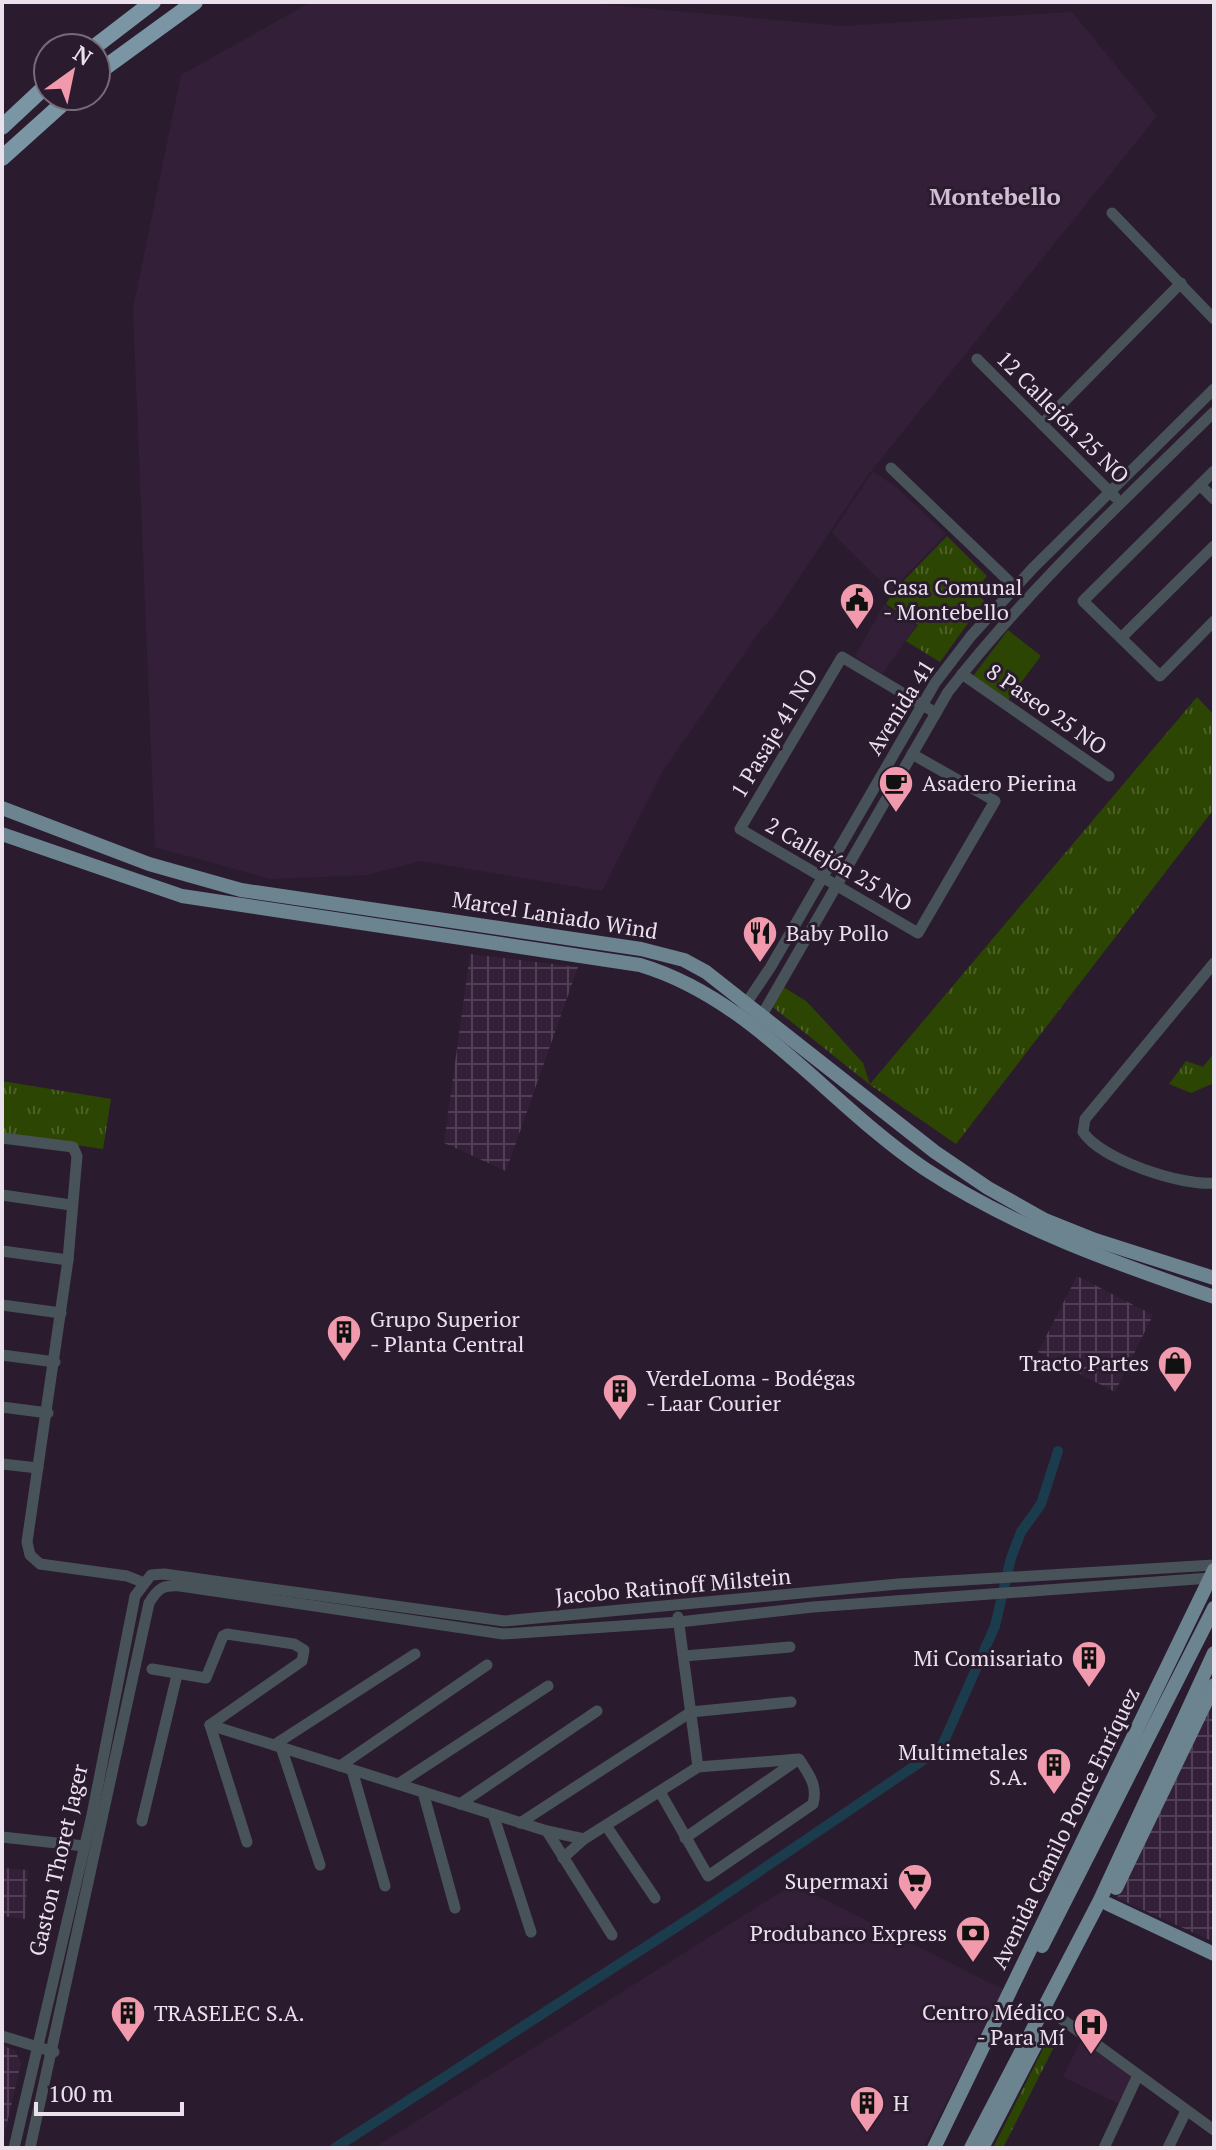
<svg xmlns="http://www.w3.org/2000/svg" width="1216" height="2150" viewBox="0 0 1216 2150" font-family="'PT Serif',serif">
  <defs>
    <pattern id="industrial-grid" width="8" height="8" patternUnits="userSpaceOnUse" patternTransform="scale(2)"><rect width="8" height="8" fill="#332038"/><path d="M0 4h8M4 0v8" fill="none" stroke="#514055"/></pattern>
    <pattern id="grass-tufts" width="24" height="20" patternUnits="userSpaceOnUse" patternTransform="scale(2)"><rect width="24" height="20" fill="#2d4502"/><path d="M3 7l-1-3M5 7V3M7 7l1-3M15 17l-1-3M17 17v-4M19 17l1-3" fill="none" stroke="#4c6027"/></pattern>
  </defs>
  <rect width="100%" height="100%" fill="#2a1c2e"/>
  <!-- built -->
  <g fill="#332038">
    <path d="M311,2H575L842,26L1072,12L1157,116L868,475L773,617L762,628L662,772L602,891L420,861L367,875L270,879L155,847L133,309L181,75Z"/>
    <path d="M873,471L897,488L946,534L891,591L832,533Z"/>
    <path d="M884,605L916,626L882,674L855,656Z"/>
    <path d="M794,1884L1004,1990L923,2148H374Z"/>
    <path d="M1083,2037L1134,2075L1122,2105L1063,2077Z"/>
  </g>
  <!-- industrial -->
  <g fill="url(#industrial-grid)">
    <path d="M470,954L578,967L506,1171L444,1143Z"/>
    <path d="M1077,1276L1153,1315L1115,1392L1038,1352Z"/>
    <path d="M1214,1695V1942L1117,1898Z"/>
    <path d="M2,1868L28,1870L25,1919L2,1916Z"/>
    <path d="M2,2045L15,2051L21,2063L2,2145Z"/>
  </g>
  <!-- grass -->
  <g fill="url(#grass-tufts)">
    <path d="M947,536L987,576L975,591L984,601L940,662L906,641L918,625L886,604L892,593Z"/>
    <path d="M1197,697L1214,715V809L956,1144L869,1084L769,1004L780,985L806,1001L823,1019L863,1063L870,1084Z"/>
    <path d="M1214,1053V1083L1191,1093L1169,1084L1186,1061L1203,1067Z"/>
    <path d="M2,1081L111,1099L103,1149L2,1134Z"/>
    <path d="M1054,2027L1061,2033L1003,2148H993Z"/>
  </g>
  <!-- garden -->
  <path fill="#2d4502" d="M1008,630L1041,656L1008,700L973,676Z"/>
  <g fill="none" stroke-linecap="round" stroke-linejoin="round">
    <!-- canal -->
    <path stroke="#1b3c4c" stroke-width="10" d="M335,2148L698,1913L941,1748L995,1626L1011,1558L1021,1532L1041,1504L1058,1451"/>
    <!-- minor -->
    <g stroke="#485359" stroke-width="11">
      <path d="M1112,213L1214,319"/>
      <path d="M977,359L1115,497"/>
      <path d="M1042,424L1181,283"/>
      <path d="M891,468L1015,587"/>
      <path d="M1214,471L1083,601L1160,676L1214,621"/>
      <path d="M1200,485L1214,499"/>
      <path d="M1121,638L1214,546"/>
      <path d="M962,674L1109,776"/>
      <path d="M912,754L995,801L918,933L740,829L842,657L936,713"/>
      <path d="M1214,963L1085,1119L1083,1132C1102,1160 1181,1186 1214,1183"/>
      <path d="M743,1008L770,968L935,683L971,636L1033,568L1214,389"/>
      <path d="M758,1022L948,692C1027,590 1122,502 1214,412"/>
      <path d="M2,1138L73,1147L77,1156L68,1260L27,1542L30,1555L40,1564L127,1576L142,1582"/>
      <path d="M2,1195L71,1205"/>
      <path d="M2,1251L68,1260"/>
      <path d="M2,1305L61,1313"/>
      <path d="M2,1355L55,1362"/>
      <path d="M2,1407L48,1413"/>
      <path d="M2,1464L38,1468"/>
      <path d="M678,1617L698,1767"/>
      <path d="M684,1656L790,1647"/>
      <path d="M152,1669L206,1678L223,1636L227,1634L294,1644L304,1650L302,1661L210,1725"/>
      <path d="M210,1725L547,1831L584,1839"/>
      <path d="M210,1725L247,1842"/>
      <path d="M274,1745L415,1654"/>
      <path d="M281,1747L320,1865"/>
      <path d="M340,1766L487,1665"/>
      <path d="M352,1770L385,1886"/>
      <path d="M398,1784L548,1686"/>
      <path d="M423,1792L455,1908"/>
      <path d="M460,1804L597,1711"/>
      <path d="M493,1814L531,1932"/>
      <path d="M142,1821L177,1675"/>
      <path d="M520,1823L691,1712L791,1702"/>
      <path d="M607,1827L655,1898"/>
      <path d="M547,1831L612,1935"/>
      <path d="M2,1837L84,1846"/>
      <path d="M685,1838L796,1761"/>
      <path d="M563,1858L584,1839L698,1767L799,1759C809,1775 818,1785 813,1804L708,1876L660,1792"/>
      <path d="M1052,2012L1214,2130"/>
      <path d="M2,2036L54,2052"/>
      <path d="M14,2148L92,1815L135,1596L151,1575L164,1574L504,1621L898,1584L1214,1565"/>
      <path d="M30,2148L149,1603C158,1588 163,1585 180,1586L503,1634L679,1622L813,1607L1210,1578"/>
      <path d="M1104,2148L1138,2075"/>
      <path d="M1168,2148L1186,2111"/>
    </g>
    <!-- major -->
    <g stroke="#6c8390" stroke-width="14">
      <path d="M2,808L149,864L241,890L641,949L684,960L706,972L935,1152L988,1188L1045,1220L1095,1240L1214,1278"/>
      <path d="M2,834L182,896L640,965C754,999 828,1104 925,1169C1015,1228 1112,1262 1214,1297"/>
      <path d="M1116,1888L1214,1685"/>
      <path d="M1108,1904L1214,1954"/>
      <path d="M1042,1946L1214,1608"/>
      <path d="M934,2148L1214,1570"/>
      <path d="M971,2148L1100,1900L1214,1653"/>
      <path d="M982,2148L1039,2038"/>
    </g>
    <!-- highway -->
    <g stroke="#7a96a5" stroke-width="16">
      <path d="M93,48L153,2"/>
      <path d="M96,74L195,2"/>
      <path d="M2,127L48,84"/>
      <path d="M2,158L71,96"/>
    </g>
  </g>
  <!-- icons -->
  <defs>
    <g id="civic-pin" transform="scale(1.8)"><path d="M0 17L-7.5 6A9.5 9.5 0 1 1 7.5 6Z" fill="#f29aad" stroke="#2a1c2e"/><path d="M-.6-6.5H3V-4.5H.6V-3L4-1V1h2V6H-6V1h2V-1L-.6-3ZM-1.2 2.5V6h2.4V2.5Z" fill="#111"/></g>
    <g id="cafe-pin" transform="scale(1.8)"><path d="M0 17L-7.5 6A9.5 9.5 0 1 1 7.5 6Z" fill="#f29aad" stroke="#2a1c2e"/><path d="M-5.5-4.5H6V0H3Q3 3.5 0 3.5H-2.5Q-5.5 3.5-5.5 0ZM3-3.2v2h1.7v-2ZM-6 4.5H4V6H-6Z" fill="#111"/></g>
    <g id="restaurant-pin" transform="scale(1.8)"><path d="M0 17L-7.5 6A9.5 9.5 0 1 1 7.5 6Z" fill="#f29aad" stroke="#2a1c2e"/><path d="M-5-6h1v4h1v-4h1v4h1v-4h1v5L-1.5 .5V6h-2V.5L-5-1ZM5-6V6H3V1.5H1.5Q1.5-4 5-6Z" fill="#111"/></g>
    <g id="building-pin" transform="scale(1.8)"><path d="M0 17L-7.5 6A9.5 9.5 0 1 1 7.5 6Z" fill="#f29aad" stroke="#2a1c2e"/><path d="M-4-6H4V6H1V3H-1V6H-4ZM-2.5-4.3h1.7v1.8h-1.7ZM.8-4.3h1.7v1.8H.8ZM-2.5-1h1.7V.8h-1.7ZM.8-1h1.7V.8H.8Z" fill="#111"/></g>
    <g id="shop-pin" transform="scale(1.8)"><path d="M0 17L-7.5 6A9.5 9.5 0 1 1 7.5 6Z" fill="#f29aad" stroke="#2a1c2e"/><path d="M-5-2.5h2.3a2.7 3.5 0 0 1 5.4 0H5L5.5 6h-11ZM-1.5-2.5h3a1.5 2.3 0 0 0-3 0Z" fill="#111"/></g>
    <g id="supermarket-pin" transform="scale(1.8)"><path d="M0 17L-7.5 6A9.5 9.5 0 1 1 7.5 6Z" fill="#f29aad" stroke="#2a1c2e"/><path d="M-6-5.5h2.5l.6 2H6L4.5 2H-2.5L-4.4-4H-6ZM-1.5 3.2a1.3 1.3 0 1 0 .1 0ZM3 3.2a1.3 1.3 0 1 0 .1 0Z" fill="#111"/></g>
    <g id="bank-pin" transform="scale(1.8)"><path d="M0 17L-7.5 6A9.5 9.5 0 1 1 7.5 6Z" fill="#f29aad" stroke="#2a1c2e"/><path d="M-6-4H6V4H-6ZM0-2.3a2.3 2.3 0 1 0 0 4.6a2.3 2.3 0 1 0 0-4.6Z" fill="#111"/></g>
    <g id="hospital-pin" transform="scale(1.8)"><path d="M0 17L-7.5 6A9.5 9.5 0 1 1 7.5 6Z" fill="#f29aad" stroke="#2a1c2e"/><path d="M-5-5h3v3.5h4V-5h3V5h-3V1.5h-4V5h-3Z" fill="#111"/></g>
  </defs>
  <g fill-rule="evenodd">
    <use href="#civic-pin" x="857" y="600"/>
    <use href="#cafe-pin" x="896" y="783"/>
    <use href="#restaurant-pin" x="760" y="933"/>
    <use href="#building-pin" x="344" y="1332"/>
    <use href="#shop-pin" x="1175" y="1363"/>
    <use href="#building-pin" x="620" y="1391"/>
    <use href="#building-pin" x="1089" y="1658"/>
    <use href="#building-pin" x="1054" y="1765"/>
    <use href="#supermarket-pin" x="915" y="1881"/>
    <use href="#bank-pin" x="973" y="1933"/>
    <use href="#building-pin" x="128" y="2013"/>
    <use href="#hospital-pin" x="1091" y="2025"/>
    <use href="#building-pin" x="867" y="2103"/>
  </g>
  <g text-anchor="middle" stroke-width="6" stroke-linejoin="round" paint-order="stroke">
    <!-- street labels -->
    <g font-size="22" fill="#eae1ed" stroke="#2a1c2e">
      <text transform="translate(1063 417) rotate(45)" y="8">12 Callejón 25 NO</text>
      <text transform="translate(900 707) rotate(-58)" y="8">Avenida 41</text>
      <text transform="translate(1047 709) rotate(35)" y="8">8 Paseo 25 NO</text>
      <text transform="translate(774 733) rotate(-59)" y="8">1 Pasaje 41 NO</text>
      <text transform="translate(839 864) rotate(30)" y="8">2 Callejón 25 NO</text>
      <text transform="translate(555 915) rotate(9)" y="8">Marcel Laniado Wind</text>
      <text transform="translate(673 1586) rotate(-5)" y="8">Jacobo Ratinoff Milstein</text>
      <text transform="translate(1065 1828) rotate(-64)" y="8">Avenida Camilo Ponce Enríquez</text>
      <text transform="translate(58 1860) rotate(-77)" y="8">Gaston Thoret Jager</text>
    </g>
    <!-- poi labels -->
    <g font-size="22" fill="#eae1ed" stroke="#2a1c2e" text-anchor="start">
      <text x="883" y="595">Casa Comunal<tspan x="883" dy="25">- Montebello</tspan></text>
      <text x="922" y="791">Asadero Pierina</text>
      <text x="786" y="941">Baby Pollo</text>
      <text x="370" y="1327">Grupo Superior<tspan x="370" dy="25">- Planta Central</tspan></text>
      <text x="1149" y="1371" text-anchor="end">Tracto Partes</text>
      <text x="646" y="1386">VerdeLoma - Bodégas<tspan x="646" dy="25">- Laar Courier</tspan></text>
      <text x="1063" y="1666" text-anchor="end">Mi Comisariato</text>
      <text x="1028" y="1760" text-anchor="end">Multimetales<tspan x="1028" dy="25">S.A.</tspan></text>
      <text x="889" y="1889" text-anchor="end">Supermaxi</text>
      <text x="947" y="1941" text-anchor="end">Produbanco Express</text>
      <text x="1065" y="2020" text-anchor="end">Centro Médico<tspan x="1065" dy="25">- Para Mí</tspan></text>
      <text x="154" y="2021">TRASELEC S.A.</text>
      <text x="893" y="2111">H</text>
    </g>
    <!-- neighbourhood labels -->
    <g font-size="24" font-weight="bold" fill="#d1bed6" stroke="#2a1c2e">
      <text x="995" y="205">Montebello</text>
    </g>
  </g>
  <!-- border -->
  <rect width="1216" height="2150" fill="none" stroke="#eae1ed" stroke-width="8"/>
  <!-- north arrow -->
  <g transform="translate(72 72) rotate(33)"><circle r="38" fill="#2a1c2e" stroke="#776b7a" stroke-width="2"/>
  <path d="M0-6L14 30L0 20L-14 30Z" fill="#f29aad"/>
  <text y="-12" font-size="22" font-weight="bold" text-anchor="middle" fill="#eae1ed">N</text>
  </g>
  <!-- scale -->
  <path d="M36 2102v12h146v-12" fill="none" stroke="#eae1ed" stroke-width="4"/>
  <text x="48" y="2102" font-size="24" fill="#eae1ed" stroke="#2a1c2e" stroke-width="6" paint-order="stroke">100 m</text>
</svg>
